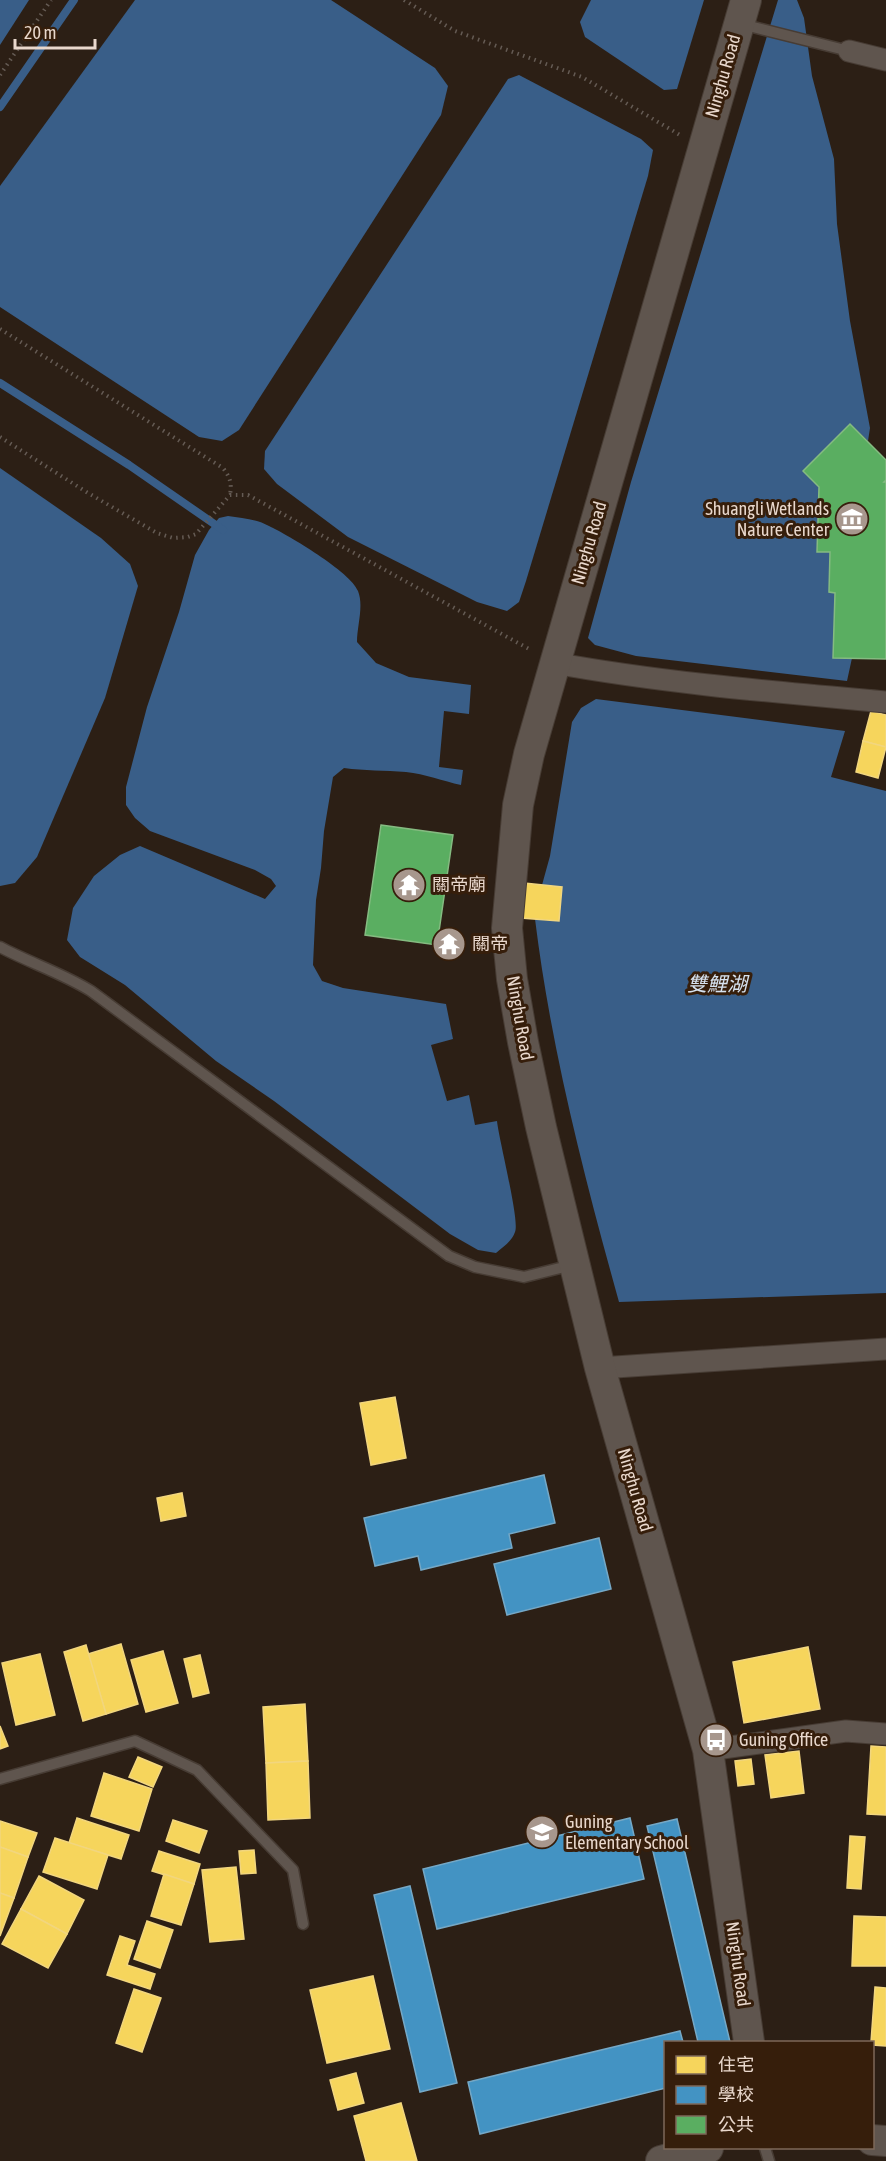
<svg xmlns="http://www.w3.org/2000/svg" width="886" height="2161" viewBox="0 0 886 2161" font-family="'Asap Condensed','Noto Sans TC',sans-serif">
  <rect width="100%" height="100%" fill="#2c1f15"/>
  <!-- water -->
  <g fill="#395e88">
    <path d="M0,0H29L0,45Z"/>
    <path d="M135,0H331L435,68L448,86L441,115L239,430L222,441L199,437L0,307V186Z"/>
    <path d="M591,0H704L677,89L664,90L585,37L580,22Z"/>
    <path d="M778,0H797L804,18L812,76L834,159L837,224L850,321L870,428L868,441L850,424L803,471L819,487L817,551L830,552L829,592L835,593L852,658L847,681L636,656L595,645L588,638L631,482Z"/>
    <path d="M519,75L641,139L653,150L648,176L526,581L519,602L507,611L477,602L348,537L277,484L264,469L265,451L508,79Z"/>
    <path d="M0,468L101,538L130,564L138,586L105,698L37,857L15,883L0,886Z"/>
    <path d="M228,516C242,518 256,519 269,526C288,535 351,572 358,591C364,606 357,626 357,642L376,663L409,677L471,685L469,714L444,711L439,767L463,770L461,785C443,781 425,774 406,772C385,770 364,771 344,768L333,777L324,831L321,868L316,900L313,965L322,981L343,988L446,1004L453,1039L431,1045L447,1101L469,1095L475,1125L497,1121C499,1140 520,1221 515,1232C512,1241 503,1247 496,1253L478,1250L450,1234L274,1101L216,1061L125,985L80,957L67,940L73,908L94,876L120,855L140,846L265,899L276,886L271,879L255,870L150,831L135,818L126,805V787L147,707L179,612L195,555L209,530L219,518Z"/>
    <path d="M596,699L845,731L831,777L886,791V1293L619,1302C584,1176 551,1049 535,919L559,920L562,887L542,885L550,856L572,722L581,708Z"/>
  </g>
  <!-- homes -->
  <g fill="#f6d55c" stroke="#f2d67e" stroke-width="1.5">
    <path d="M871,711L886,715V747L863,741Z"/>
    <path d="M863,741L886,747L878,778L856,772Z"/>
    <path d="M524,883L562,887L559,921L521,918Z"/>
    <path d="M395,1397L406,1458L371,1465L360,1403Z"/>
    <path d="M182,1493L186,1516L161,1521L157,1498Z"/>
    <path d="M121,1644L138,1704L106,1714L88,1654Z"/>
    <path d="M86,1645L106,1714L83,1721L64,1652Z"/>
    <path d="M808,1647L820,1709L744,1723L733,1662Z"/>
    <path d="M163,1651L178,1703L146,1712L131,1660Z"/>
    <path d="M40,1654L55,1715L16,1725L2,1663Z"/>
    <path d="M200,1655L209,1693L193,1697L184,1659Z"/>
    <path d="M305,1704L308,1761L266,1763L263,1707Z"/>
    <path d="M0,1726L8,1746L0,1749Z"/>
    <path d="M871,1746L886,1747V1815L867,1814Z"/>
    <path d="M799,1751L804,1793L771,1798L765,1755Z"/>
    <path d="M138,1757L162,1767L153,1787L129,1777Z"/>
    <path d="M751,1759L754,1784L738,1786L735,1761Z"/>
    <path d="M308,1761L310,1818L268,1820L266,1763Z"/>
    <path d="M104,1773L152,1789L139,1831L91,1816Z"/>
    <path d="M77,1818L129,1835L121,1859L69,1843Z"/>
    <path d="M173,1820L207,1831L199,1853L166,1841Z"/>
    <path d="M0,1821L37,1833L28,1857L0,1847Z"/>
    <path d="M850,1836L865,1837L861,1889L847,1888Z"/>
    <path d="M55,1838L108,1855L97,1889L43,1872Z"/>
    <path d="M0,1847L28,1857L14,1898L0,1893Z"/>
    <path d="M254,1850L256,1873L241,1874L239,1851Z"/>
    <path d="M159,1851L200,1864L194,1884L152,1871Z"/>
    <path d="M236,1867L244,1939L210,1942L202,1870Z"/>
    <path d="M164,1874L194,1884L181,1925L151,1916Z"/>
    <path d="M39,1876L84,1900L67,1934L21,1909Z"/>
    <path d="M0,1893L14,1898L0,1936Z"/>
    <path d="M21,1909L67,1934L48,1968L2,1944Z"/>
    <path d="M854,1916L886,1917V1966H852Z"/>
    <path d="M147,1921L173,1930L160,1968L134,1959Z"/>
    <path d="M120,1936L135,1941L127,1965L155,1974L150,1989L107,1975Z"/>
    <path d="M373,1976L390,2049L327,2063L310,1990Z"/>
    <path d="M875,1987L886,1988V2046L872,2045L871,2042Z"/>
    <path d="M134,1989L161,1998L142,2052L116,2043Z"/>
    <path d="M356,2073L364,2103L338,2110L330,2080Z"/>
    <path d="M401,2103L417,2161H366L354,2116Z"/>
  </g>
  <!-- schools -->
  <g fill="#4393c3" stroke="#75a8c6" stroke-width="1.5">
    <path d="M544,1475L555,1523L509,1534L512,1548L421,1570L418,1556L375,1566L364,1518Z"/>
    <path d="M599,1538L611,1589L507,1615L494,1564Z"/>
    <path d="M630,1818L644,1879L437,1929L423,1869Z"/>
    <path d="M677,1819L730,2042H698L647,1826Z"/>
    <path d="M410,1886L457,2083L420,2092L374,1895Z"/>
    <path d="M680,2031L683,2042H666V2088L480,2134L468,2082Z"/>
  </g>
  <!-- public -->
  <g fill="#5aae61" stroke="#85bb81" stroke-width="1.5">
    <path d="M850,424L886,460V480L884,482H886V659L833,658L835,593L829,592L830,552H817L819,487L803,471Z"/>
    <path d="M381,825L453,835L437,945L365,935Z"/>
  </g>
  <g fill="none" stroke-linecap="round" stroke-linejoin="round">
    <!-- stream -->
    <g stroke="#395e88" stroke-width="8">
      <path d="M0,107L74,0"/>
      <path d="M0,383L129,465L223,530"/>
    </g>
    <!-- lane casing -->
    <g stroke="#473c34" stroke-width="13">
      <g id="lane">
        <path d="M741,24L849,51"/>
        <path d="M0,947C30,963 62,973 91,991L449,1256L475,1267L524,1277L572,1265"/>
        <path d="M0,1779L135,1741L197,1770L293,1870L303,1924"/>
        <path d="M765,2148L769,2161"/>
      </g>
    </g>
    <!-- street casing -->
    <g stroke="#473c34" stroke-width="23">
      <g id="street">
        <path d="M849,51L886,60"/>
        <path d="M554,663C664,683 775,692 886,702"/>
        <path d="M600,1368L886,1349"/>
        <path d="M708,1750L846,1731L886,1734"/>
      </g>
    </g>
    <!-- secondary casing -->
    <g stroke="#473c34" stroke-width="32">
      <g id="secondary">
        <path d="M746,0L529,754L518,805L507,928L512,979L523,1042L541,1127L600,1368L708,1750L749,2042"/>
        <path d="M872,2140L886,2141"/>
        <path d="M661,2161L708,2148"/>
      </g>
    </g>
    <!-- path -->
    <g stroke="#655b54" stroke-width="4" stroke-dasharray="1.5 4.5" stroke-linecap="butt">
      <path d="M404,0L455,31L582,77L680,135"/>
      <path d="M0,75L51,0"/>
      <path d="M0,329L223,468C230,477 232,483 230,495"/>
      <path d="M0,437L88,493L157,533L173,538L188,537L196,534L230,495H248L531,650"/>
    </g>
    <!-- lane -->
    <use href="#lane" stroke="#5f554e" stroke-width="10"/>
    <!-- street -->
    <use href="#street" stroke="#5f554e" stroke-width="21"/>
    <!-- secondary -->
    <use href="#secondary" stroke="#5f554e" stroke-width="30"/>
  </g>
  <!-- icons -->
  <defs>
    <g id="museum-disc" transform="scale(1.725)"><circle r="9.5" fill="#a7978d" stroke="#361e0b"/><path d="M0-6L6-3V-2H-6V-3ZM-5-1h2V3h-2ZM-1-1h2V3h-2ZM3-1h2V3H3ZM-6 4H6V6H-6Z" fill="#fff"/></g>
    <g id="temple-disc" transform="scale(1.725)"><circle r="9.5" fill="#a7978d" stroke="#361e0b"/><path d="M0-6L5-2H3V0L6.5 2.5H4V6H1.5V3h-3V6H-4V2.5H-6.5L-3 0V-2H-5Z" fill="#fff"/></g>
    <g id="bus-disc" transform="scale(1.725)"><circle r="9.5" fill="#a7978d" stroke="#361e0b"/><path d="M-5-6H5V4H4V6H2V4H-2V6H-4V4H-5ZM-3.5-4V0h7V-4ZM-3.5 1.2v1.5H-2V1.2ZM2 1.2v1.5H3.5V1.2Z" fill="#fff"/></g>
    <g id="school-disc" transform="scale(1.725)"><circle r="9.5" fill="#a7978d" stroke="#361e0b"/><path d="M0-5L7-2L0 1L-7-2ZM-4 1L0 2.5L4 1V4Q0 6-4 4Z" fill="#fff"/></g>
  </defs>
  <g fill-rule="evenodd">
    <use href="#museum-disc" x="852" y="519"/>
    <use href="#temple-disc" x="409" y="885"/>
    <use href="#temple-disc" x="449" y="944"/>
    <use href="#bus-disc" x="716" y="1740"/>
    <use href="#school-disc" x="542" y="1832"/>
  </g>
  <g text-anchor="middle" stroke-width="6" stroke-linejoin="round" paint-order="stroke">
    <!-- street labels -->
    <g font-size="18" fill="#e9d8cd" stroke="#361e0b">
      <text transform="translate(723 76) rotate(-74)" y="6">Ninghu Road</text>
      <text transform="translate(589 543) rotate(-74)" y="6">Ninghu Road</text>
      <text transform="translate(520 1018) rotate(80)" y="6">Ninghu Road</text>
      <text transform="translate(635 1490) rotate(74)" y="6">Ninghu Road</text>
      <text transform="translate(738 1964) rotate(82)" y="6">Ninghu Road</text>
    </g>
    <!-- poi labels -->
    <g font-size="18" fill="#e9d8cd" stroke="#361e0b" text-anchor="start">
      <text x="829" y="515" text-anchor="end">Shuangli Wetlands<tspan x="829" dy="21">Nature Center</tspan></text>
      <text x="432" y="891">關帝廟</text>
      <text x="472" y="950">關帝</text>
      <text x="739" y="1746">Guning Office</text>
      <text x="565" y="1828">Guning<tspan x="565" dy="21">Elementary School</tspan></text>
    </g>
    <!-- water labels -->
    <g font-size="20" font-style="italic" fill="#d6e2f0" stroke="#361e0b">
      <text x="717" y="991">雙鯉湖</text>
    </g>
  </g>
  <!-- legend -->
  <rect x="664" y="2041" width="210" height="108" fill="#361e0b" stroke="#7e6859" stroke-width="1.5"/>
  <rect x="676" y="2056" width="30" height="18" fill="#f6d55c" stroke="#7e6859" stroke-width="1.5"/>
  <text x="718" y="2071" font-size="18" fill="#e9d8cd">住宅</text>
  <rect x="676" y="2086" width="30" height="18" fill="#4393c3" stroke="#7e6859" stroke-width="1.5"/>
  <text x="718" y="2101" font-size="18" fill="#e9d8cd">學校</text>
  <rect x="676" y="2116" width="30" height="18" fill="#5aae61" stroke="#7e6859" stroke-width="1.5"/>
  <text x="718" y="2131" font-size="18" fill="#e9d8cd">公共</text>
  <!-- scale -->
  <path d="M15 39v9h80v-9" fill="none" stroke="#e9d8cd" stroke-width="3"/>
  <text x="24" y="39" font-size="18" fill="#e9d8cd" stroke="#361e0b" stroke-width="4.5" paint-order="stroke">20 m</text>
</svg>
